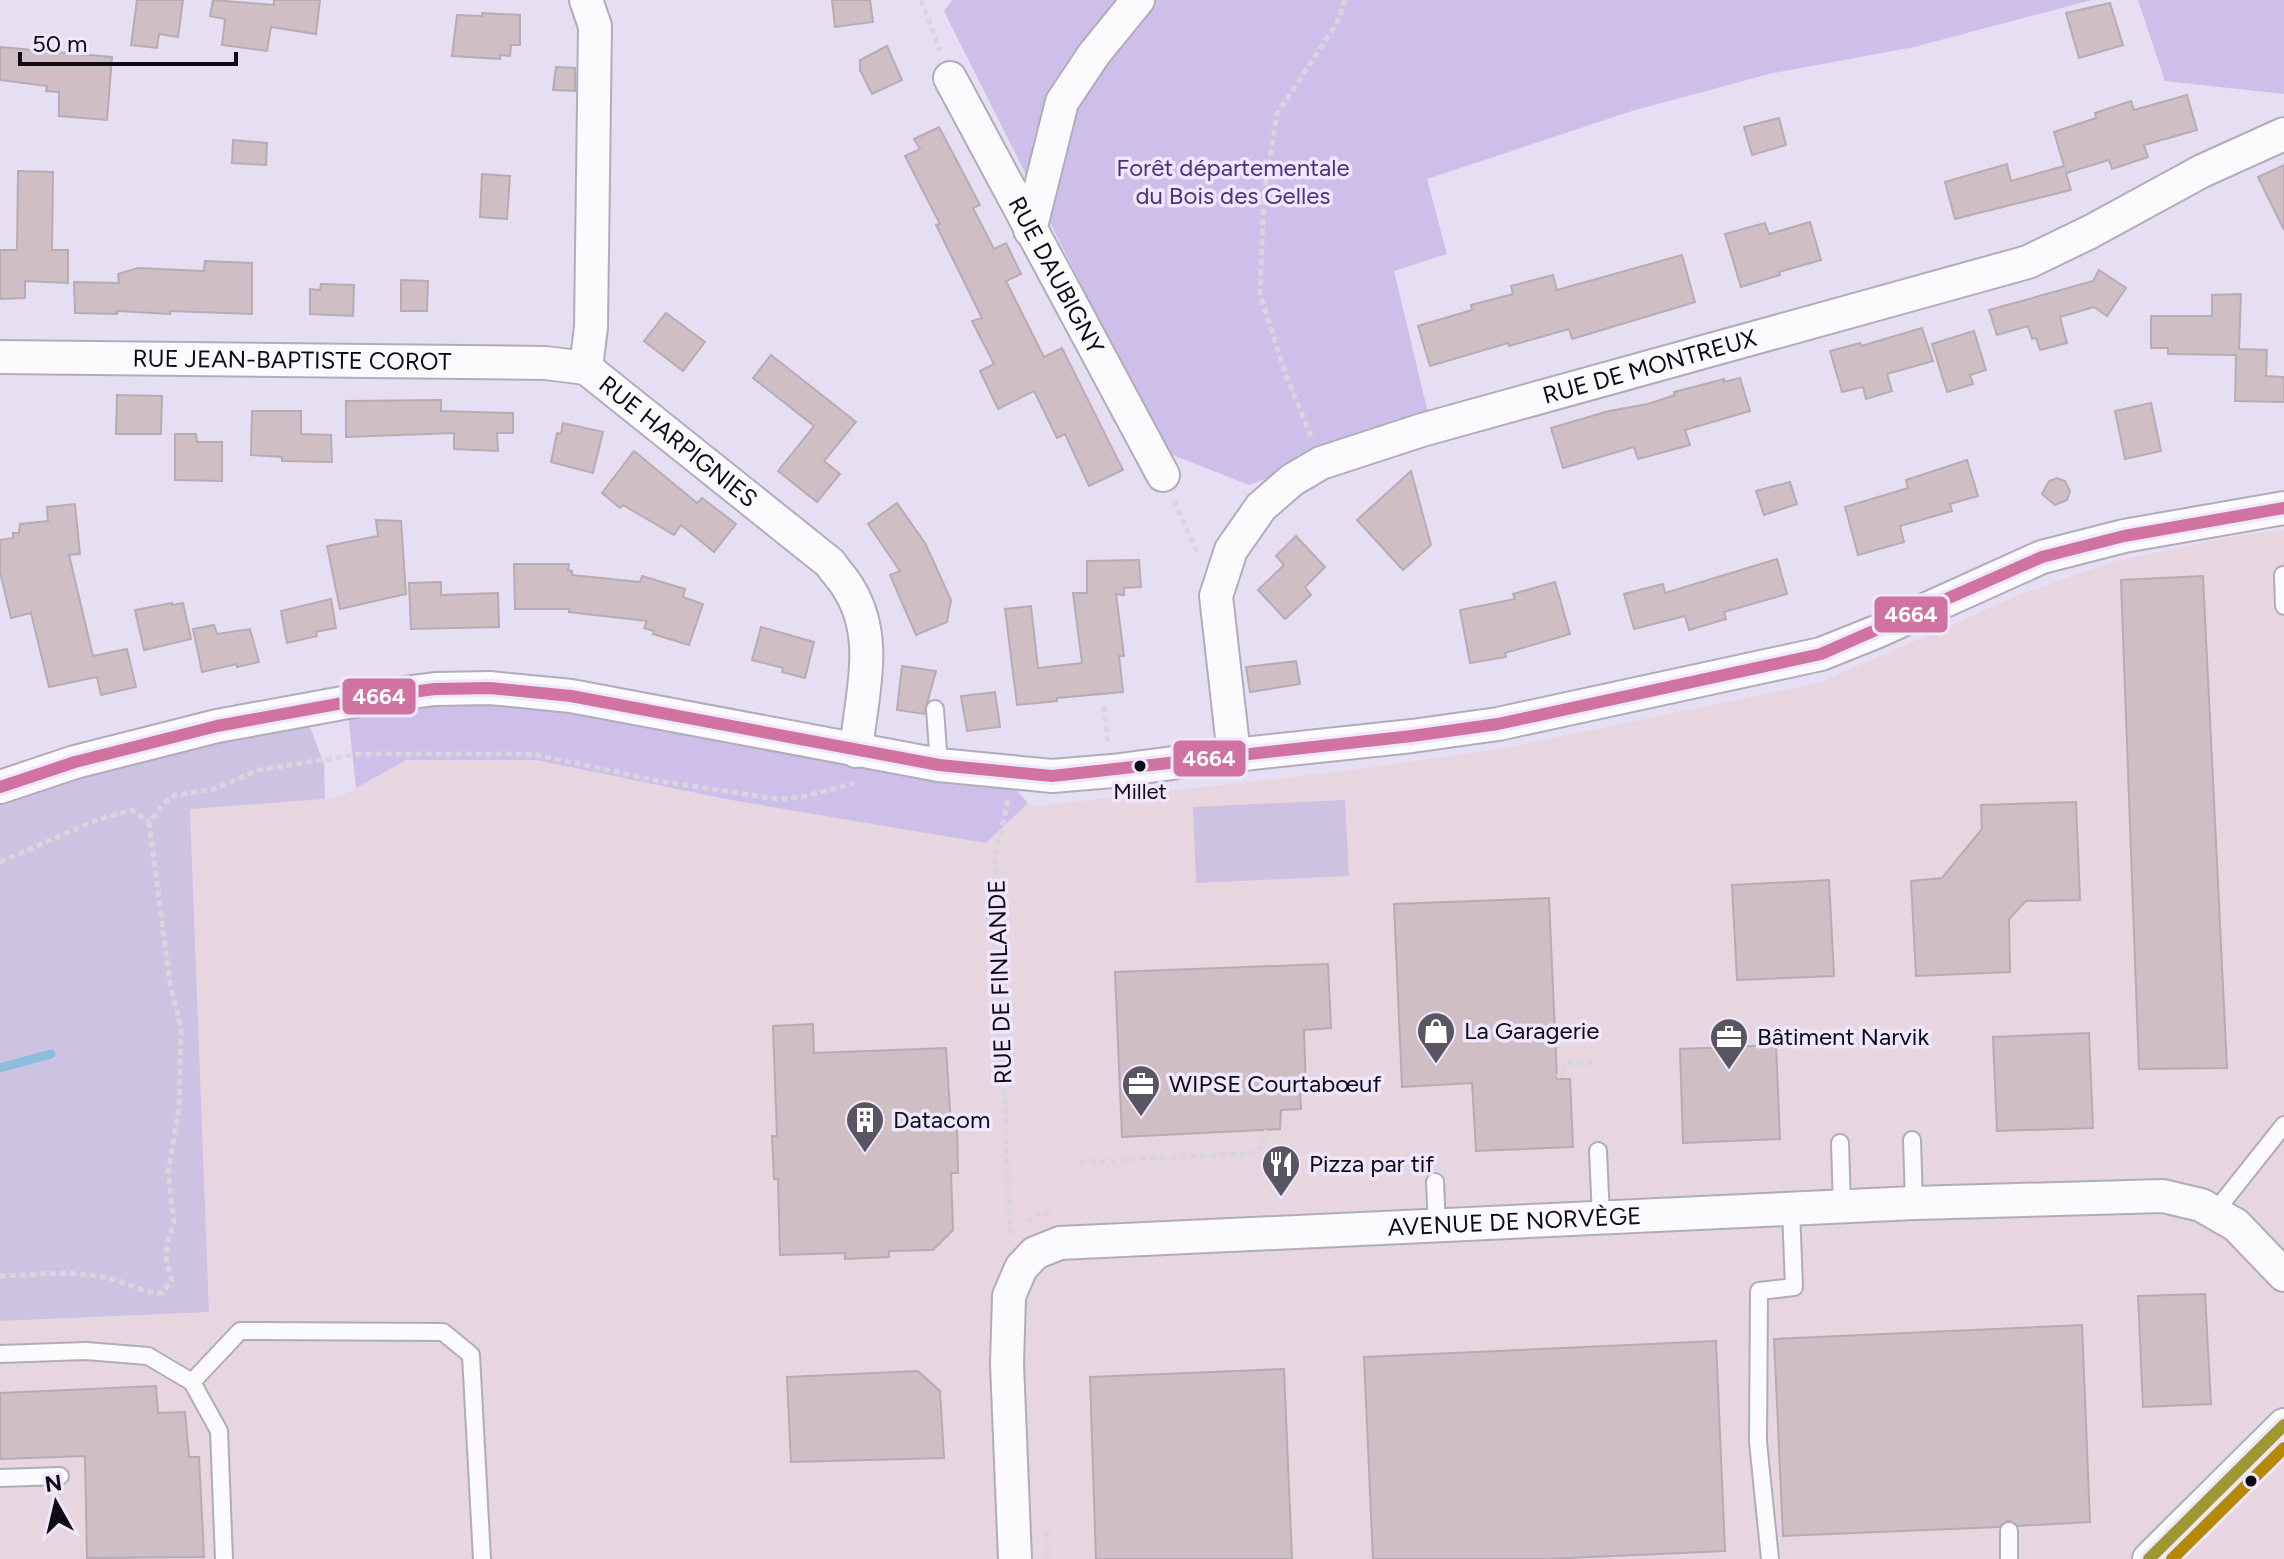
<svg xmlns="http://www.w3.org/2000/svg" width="2284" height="1559" viewBox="0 0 2284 1559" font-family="Figtree,sans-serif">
  <rect width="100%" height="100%" fill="#e6dff3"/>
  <!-- commercial -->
  <path fill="#e7d5df" d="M2284,530V1559H0V1321L209,1312L190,808L325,799L343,795L406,760H536L731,800L986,842L1028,803L1038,806L1353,770L1506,748L1819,683L2019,595L2115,561L2241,535Z"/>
  <!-- green -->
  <g fill="#cdc2e2">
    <path d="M309,724L324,764L325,799L190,809L209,1312L0,1321V799L94,764Z"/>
    <path d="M1345,800L1349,876L1196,883L1193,807Z"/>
  </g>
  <!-- forest -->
  <g fill="#cdbeea">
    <path d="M952,0H2092L1914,47L1769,74L1632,111L1427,179L1447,254L1394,271L1429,417L1249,485L1165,452L944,11Z"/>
    <path d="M2138,0H2284V94L2165,81Z"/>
    <path d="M500,697L1011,784L1028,803L986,843L731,800L536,760H406L356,788L348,712Z"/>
  </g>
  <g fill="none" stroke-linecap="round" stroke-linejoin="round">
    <!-- stream -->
    <path stroke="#8bbedd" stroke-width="9" d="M0,1068L51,1054"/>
  </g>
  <!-- building -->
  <g fill="#cfbec4" stroke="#b6acb3" stroke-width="2">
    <path d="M137,0H183L178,37L159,34L157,48L131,45Z"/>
    <path d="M213,0L274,5V0H320L316,34L271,27L267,51L222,45L225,19L210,16Z"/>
    <path d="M832,0H870L873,22L835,27Z"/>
    <path d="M2110,3L2123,45L2079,58L2066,13Z"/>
    <path d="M482,13L520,15V45H511L510,56L500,55V59L452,56L457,15L482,16Z"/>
    <path d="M887,46L902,80L872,94L860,70V60Z"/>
    <path d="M0,47L112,57L107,120L59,116V92L46,91L47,86L0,80Z"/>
    <path d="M556,67L575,68V91L553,90Z"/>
    <path d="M2187,95L2197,130L2144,145L2148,157L2112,169L2109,160L2066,173L2071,190L1955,219L1945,182L2007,164L2011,181L2064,166L2054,132L2096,118L2095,113L2131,101L2134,110Z"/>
    <path d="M1779,118L1786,145L1752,155L1744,127Z"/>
    <path d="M939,127L980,205L973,208L994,249L1006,243L1021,274L1006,281L1044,357L1062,348L1123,470L1089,486L1065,434L1057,438L1034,391L998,409L980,371L994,364L972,321L982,318L936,225L940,224L905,156L920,149L914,139Z"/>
    <path d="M233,140L267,143L266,165L232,163Z"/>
    <path d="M2284,165V230L2258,177Z"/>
    <path d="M18,171L53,172L52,250H68V283L25,281V298L0,299V250H17Z"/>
    <path d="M482,174L510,176L507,219L480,217Z"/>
    <path d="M1810,222L1821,260L1779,272L1780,275L1741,287L1725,234L1765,223L1769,234Z"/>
    <path d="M1682,255L1695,302L1572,339L1569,329L1509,346L1508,343L1430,366L1418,326L1472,310L1471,305L1513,294L1511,286L1553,275L1557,290Z"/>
    <path d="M205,261L252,263V314L170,311V314L117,311V314L75,313L74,282L119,283L118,274L138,268L204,271Z"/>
    <path d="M2099,270L2126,288L2107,316L2094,307L2060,317L2067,343L2040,350L2036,338L2032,339L2028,326L1997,335L1989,310L2093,281Z"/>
    <path d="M401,280L428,281L427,311H401Z"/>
    <path d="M321,284L354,285L353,316L310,314V289L320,290Z"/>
    <path d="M2241,294L2239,349L2267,350L2266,376L2284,377V402L2235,401L2236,355L2168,354V348H2151V316H2212V295Z"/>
    <path d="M666,313L705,342L683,371L644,341Z"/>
    <path d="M1922,328L1933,361L1887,374L1892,391L1866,399L1863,387L1842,392L1830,351L1860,343L1861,346Z"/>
    <path d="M1974,331L1986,370L1970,375L1973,384L1947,392L1932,344Z"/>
    <path d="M771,355L856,422L824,461L840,474L817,502L778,471L814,426L753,378Z"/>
    <path d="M1740,378L1750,411L1685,430L1690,445L1638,459L1634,447L1563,468L1551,428L1609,411L1648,404L1675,395L1674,392L1724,379V382Z"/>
    <path d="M117,395L162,396L161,434H116Z"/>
    <path d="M441,400V411L513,413V433H497L498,451L454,449V433L346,437V401Z"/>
    <path d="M2151,403L2161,451L2125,459L2115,411Z"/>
    <path d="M252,411H301V434L331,435L332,462L282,461V457L251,455Z"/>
    <path d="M563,423L603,432L593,473L551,462L557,433L561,434Z"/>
    <path d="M175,434H196L197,442H222V481L175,480Z"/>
    <path d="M634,451L697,503L702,498L736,524L714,552L681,525L674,535L623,505L620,508L602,493Z"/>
    <path d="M1967,460L1978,496L1950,504L1952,511L1900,526L1904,542L1858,555L1845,507L1908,488L1906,480Z"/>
    <path d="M1411,471L1431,545L1403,570L1357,520Z"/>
    <path d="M2057,478L2065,481L2070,491L2067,500L2055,505L2042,494L2049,481Z"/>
    <path d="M1790,482L1797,504L1764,515L1756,491Z"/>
    <path d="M897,503L925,543L951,600L947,622L916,635L890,575L900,571L868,524Z"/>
    <path d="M75,504L80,554L69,555L93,656L127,649L136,687L101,695L97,677L49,687L31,613L11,618L0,572V540L13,538V533H19L20,524L48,521L47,507Z"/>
    <path d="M376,520L401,521L406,594L340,609L327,546L378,536Z"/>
    <path d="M1296,536L1325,567L1305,587L1311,595L1285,619L1258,590L1284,565L1276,556Z"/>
    <path d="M1777,559L1787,594L1724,612L1726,619L1689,630L1685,616L1634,629L1624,594L1663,584L1665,593Z"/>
    <path d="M1139,560L1141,587L1124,588V595L1116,594L1124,656H1119L1123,692L1057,698V701L1017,705L1005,609L1031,606L1038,668L1082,663L1073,593H1087V561Z"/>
    <path d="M514,564H569L568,570L572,571V575L640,582L642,576L685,589L683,597L703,604L689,645L653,634L654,631L644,628L647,621L569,612V609H515Z"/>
    <path d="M2203,576L2227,1068L2139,1069L2121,580Z"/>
    <path d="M441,582V595L498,593L499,627L411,629L409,583Z"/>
    <path d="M1555,582L1570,634L1505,653L1506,657L1470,663L1460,610L1515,599L1513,594Z"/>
    <path d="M331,599L336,628L316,632L317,636L287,643L281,611Z"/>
    <path d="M172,603V605L183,603L191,639L144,650L135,610Z"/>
    <path d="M214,625L217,634L250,629L259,662L237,667V664L202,672L193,629Z"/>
    <path d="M761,627L814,642L805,678L782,672L783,668L752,660Z"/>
    <path d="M1296,661L1300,684L1250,692L1246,667Z"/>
    <path d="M902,666L936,671L924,714L897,710Z"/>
    <path d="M995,692L1000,727L967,731L961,696Z"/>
    <path d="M2076,802L2080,900L2026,901L2009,919L2010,972L1916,976L1911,881L1942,878L1982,829L1981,805Z"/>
    <path d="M1829,880L1834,976L1737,980L1732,885Z"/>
    <path d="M1549,898L1557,1079H1570L1573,1147L1476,1151L1472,1083L1402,1087L1394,904Z"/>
    <path d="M1328,964L1331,1028L1304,1030L1306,1093L1300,1094L1301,1109L1281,1110L1280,1129L1122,1137L1115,972Z"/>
    <path d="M813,1024L814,1053L946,1048L951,1126L957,1125L958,1173H951L953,1230L933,1250L889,1251V1257L845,1259V1253L780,1255L778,1179H774L772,1136H777L773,1026Z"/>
    <path d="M2089,1033L2093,1128L1997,1131L1993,1037Z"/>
    <path d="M1776,1045L1780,1139L1683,1143L1680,1049Z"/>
    <path d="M2205,1294L2211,1404L2143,1407L2138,1296Z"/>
    <path d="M2082,1325L2090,1522L2018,1526L2008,1520L1999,1527L1783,1536L1774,1339Z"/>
    <path d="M1716,1341L1725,1551L1546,1559H1373L1364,1357Z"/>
    <path d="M1284,1369L1292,1559H1096L1090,1377Z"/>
    <path d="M918,1371L940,1391L944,1458L791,1462L787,1377Z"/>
    <path d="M156,1386L158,1413L185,1412L189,1457H199L204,1557L87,1558L85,1456L0,1459V1393Z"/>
  </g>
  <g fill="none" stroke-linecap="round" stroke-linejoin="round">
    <!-- lane casing -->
    <g stroke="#b1acbb" stroke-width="20">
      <g id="lane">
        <path d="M2283,575L2284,606"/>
        <path d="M935,709L939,765"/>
        <path d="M1912,1140L1914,1203"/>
        <path d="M1840,1143L1842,1207"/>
        <path d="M1598,1151L1601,1217"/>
        <path d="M1435,1182L1437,1226"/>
        <path d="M2214,1213L2284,1125"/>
        <path d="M0,1354L86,1351L148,1356L192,1382L219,1431L224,1559"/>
        <path d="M192,1382L240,1331L443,1332L471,1355L482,1559"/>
        <path d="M0,1478L60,1476"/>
        <path d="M2009,1531V1559"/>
        <path d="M1770,1559L1758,1442L1759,1291L1794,1287L1791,1209"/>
      </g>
    </g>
    <!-- street casing -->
    <g stroke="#b1acbb" stroke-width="36">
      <g id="street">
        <path d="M586,0L595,26L591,327L586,368"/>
        <path id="s1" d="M950,78L1163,475"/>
        <path d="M1030,230L1062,102L1094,54L1138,0"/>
        <path id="s2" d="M0,357L545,363L586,368"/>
        <path id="s3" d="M586,368L830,563C836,572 844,580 849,589C880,639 861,696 856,751"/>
        <path id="s4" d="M1234,755L1216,596L1231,550L1261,507L1292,480L1321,463L1422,430L2028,262L2090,232L2202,171L2284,134"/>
        <path d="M0,787L75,762L217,726L381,696L435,689L490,688L571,696L939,765L1052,776L1112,771L1234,755L1412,736L1498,724L1821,654L1876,632L2042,557L2124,536L2284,508"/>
        <path id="s5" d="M1015,1559L1007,1364L1009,1296L1021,1268L1035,1253L1060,1243L1914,1203L2163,1196L2201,1205L2236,1225L2284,1275"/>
        <path d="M2149,1559L2284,1425"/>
      </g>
    </g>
    <!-- path -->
    <g stroke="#d8d6dc" stroke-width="5" stroke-dasharray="6 4" stroke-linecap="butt">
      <path d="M921,0L940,51"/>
      <path d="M1311,436L1287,378L1260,295L1264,195L1277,114L1337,23L1345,0"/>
      <path d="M1174,501L1198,554"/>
      <path d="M1104,706L1108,744"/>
      <path d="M1008,800L995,859L1010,1230L1013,1235"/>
      <path d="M0,862L99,819L132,810L149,822"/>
      <path d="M1557,1077L1564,1073L1565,1063H1593"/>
      <path d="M1080,1162L1258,1153L1267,1130"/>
      <path d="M1027,1221L1041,1213H1050"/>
      <path d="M0,1276C35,1275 73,1270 108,1278C127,1282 143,1294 163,1293L172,1280L166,1260L167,1243L174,1223L168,1173L179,1109L181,1028L170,984L149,822L171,796L214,789L259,770L359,754H533L659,781L777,799L802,797L854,783"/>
      <path d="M1047,1531L1048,1559"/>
    </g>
    <!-- lane -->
    <use href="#lane" stroke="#fbfafd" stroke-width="16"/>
    <!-- street -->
    <use href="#street" stroke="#fbfafd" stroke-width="32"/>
    <!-- bus-1 casing -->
    <g stroke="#eee7fd" stroke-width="18">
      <path id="bus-1" d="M0,787L75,762L217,726L381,696L435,689L490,688L571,696L939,765L1052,776L1412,736L1498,724L1821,654L2042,557L2124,536L2284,508"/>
    </g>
    <!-- bus-2 casing -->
    <g stroke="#eee7fd" stroke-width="18">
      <path id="bus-2" d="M2149,1559L2284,1425"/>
    </g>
    <!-- bus-3 casing -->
    <g stroke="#eee7fd" stroke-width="18">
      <path id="bus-3" d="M2172,1559L2284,1448"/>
    </g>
    <!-- bus-1 -->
    <use href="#bus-1" stroke="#d073a1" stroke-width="12"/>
    <!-- bus-2 -->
    <use href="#bus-2" stroke="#9e9833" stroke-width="12"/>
    <!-- bus-3 -->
    <use href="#bus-3" stroke="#b78807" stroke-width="12"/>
  </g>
  <!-- icons -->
  <defs>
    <g id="shop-pin" transform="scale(2)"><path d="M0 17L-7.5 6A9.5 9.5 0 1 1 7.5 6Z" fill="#5a5563" stroke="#eee7fd"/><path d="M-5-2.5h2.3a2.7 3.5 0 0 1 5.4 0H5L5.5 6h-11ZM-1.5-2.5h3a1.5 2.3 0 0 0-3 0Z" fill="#fff"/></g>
    <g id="office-pin" transform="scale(2)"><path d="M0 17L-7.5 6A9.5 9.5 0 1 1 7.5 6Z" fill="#5a5563" stroke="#eee7fd"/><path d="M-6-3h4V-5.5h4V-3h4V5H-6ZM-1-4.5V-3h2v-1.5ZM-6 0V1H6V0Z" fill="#fff"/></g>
    <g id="building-pin" transform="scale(2)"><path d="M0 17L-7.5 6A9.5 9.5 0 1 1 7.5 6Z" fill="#5a5563" stroke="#eee7fd"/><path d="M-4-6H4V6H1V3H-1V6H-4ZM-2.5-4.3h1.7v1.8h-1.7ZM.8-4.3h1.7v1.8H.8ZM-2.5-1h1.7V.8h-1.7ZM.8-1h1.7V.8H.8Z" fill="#fff"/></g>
    <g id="restaurant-pin" transform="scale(2)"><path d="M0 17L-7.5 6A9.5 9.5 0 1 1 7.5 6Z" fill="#5a5563" stroke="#eee7fd"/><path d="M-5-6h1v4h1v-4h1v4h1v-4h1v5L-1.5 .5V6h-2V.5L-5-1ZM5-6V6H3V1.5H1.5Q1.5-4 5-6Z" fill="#fff"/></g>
  </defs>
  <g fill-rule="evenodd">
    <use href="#shop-pin" x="1436" y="1031"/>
    <use href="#office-pin" x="1729" y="1037"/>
    <use href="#office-pin" x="1141" y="1084"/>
    <use href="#building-pin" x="865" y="1120"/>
    <use href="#restaurant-pin" x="1281" y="1164"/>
  </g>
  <!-- markers -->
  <g fill="#0f0b16" stroke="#eee7fd" stroke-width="3">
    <circle cx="1140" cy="766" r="7"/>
    <circle cx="2251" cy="1481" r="7"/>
  </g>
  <g text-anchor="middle" stroke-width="7" stroke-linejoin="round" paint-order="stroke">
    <!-- bus labels -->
    <g font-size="22" fill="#0f0b16" stroke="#eee7fd">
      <text x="1140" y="799">Millet</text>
    </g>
    <!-- park labels -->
    <g font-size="24" fill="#50317b" stroke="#eee7fd">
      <text x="1233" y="176">Forêt départementale<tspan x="1233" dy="28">du Bois des Gelles</tspan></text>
    </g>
    <!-- street labels -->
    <g font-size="24" fill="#0f0b16" stroke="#eee7fd">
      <text dy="8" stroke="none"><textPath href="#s1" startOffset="224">RUE DAUBIGNY</textPath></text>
      <text dy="8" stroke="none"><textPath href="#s2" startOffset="292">RUE JEAN-BAPTISTE COROT</textPath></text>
      <text dy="8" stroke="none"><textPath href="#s4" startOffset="678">RUE DE MONTREUX</textPath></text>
      <text dy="8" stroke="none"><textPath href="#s3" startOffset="118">RUE HARPIGNIES</textPath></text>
      <text transform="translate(1000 982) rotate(-92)" y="8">RUE DE FINLANDE</text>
      <text dy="8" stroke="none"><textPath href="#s5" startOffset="796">AVENUE DE NORVÈGE</textPath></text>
    </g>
    <!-- poi labels -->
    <g font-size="24" fill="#0f0b16" stroke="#eee7fd" text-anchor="start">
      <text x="1464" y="1039">La Garagerie</text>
      <text x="1757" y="1045">Bâtiment Narvik</text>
      <text x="1169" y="1092">WIPSE Courtabœuf</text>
      <text x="893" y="1128">Datacom</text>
      <text x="1309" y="1172">Pizza par tif</text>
    </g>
  </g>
  <g stroke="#eee7fd" stroke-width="3">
    <rect x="1873" y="595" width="76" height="39" rx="8" fill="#d073a1"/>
    <rect x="341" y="677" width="76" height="39" rx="8" fill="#d073a1"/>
    <rect x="1172" y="739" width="75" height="39" rx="8" fill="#d073a1"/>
  </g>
  <g font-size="22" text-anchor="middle" font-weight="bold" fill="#fff">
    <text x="1911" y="622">4664</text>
    <text x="379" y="704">4664</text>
    <text x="1209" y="766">4664</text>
  </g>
  <!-- north arrow -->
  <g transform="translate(56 1503) rotate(352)" stroke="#eee7fd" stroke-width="6" paint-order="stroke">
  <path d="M0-6L14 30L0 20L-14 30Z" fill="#0f0b16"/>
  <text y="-12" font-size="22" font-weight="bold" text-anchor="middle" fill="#0f0b16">N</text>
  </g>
  <!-- scale -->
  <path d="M20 52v12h216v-12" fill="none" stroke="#0f0b16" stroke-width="4"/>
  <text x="32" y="52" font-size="24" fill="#0f0b16" stroke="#eee7fd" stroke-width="6" paint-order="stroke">50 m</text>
</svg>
